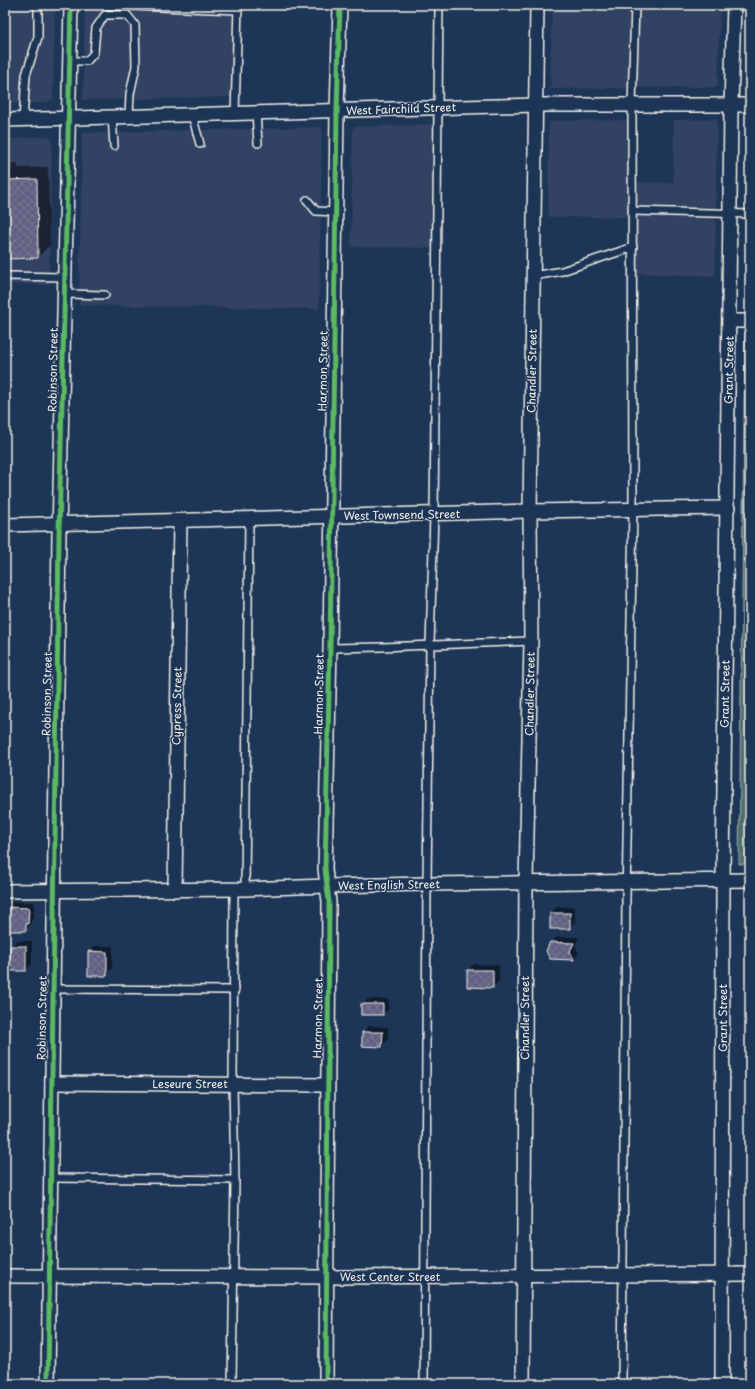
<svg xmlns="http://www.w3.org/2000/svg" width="755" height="1389" viewBox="0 0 755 1389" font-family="'Playpen Sans',sans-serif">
  <defs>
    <pattern id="park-tufts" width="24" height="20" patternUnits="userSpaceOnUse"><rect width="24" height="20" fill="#506e6d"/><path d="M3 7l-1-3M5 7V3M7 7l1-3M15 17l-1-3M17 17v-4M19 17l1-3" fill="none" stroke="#6a8382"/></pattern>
    <pattern id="building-cross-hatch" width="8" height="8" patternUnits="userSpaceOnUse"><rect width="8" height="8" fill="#616082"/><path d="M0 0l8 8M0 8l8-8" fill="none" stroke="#787794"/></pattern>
  </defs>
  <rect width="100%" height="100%" fill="#1d3557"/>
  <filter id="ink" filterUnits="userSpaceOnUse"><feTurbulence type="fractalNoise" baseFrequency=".025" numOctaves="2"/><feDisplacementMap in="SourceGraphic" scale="8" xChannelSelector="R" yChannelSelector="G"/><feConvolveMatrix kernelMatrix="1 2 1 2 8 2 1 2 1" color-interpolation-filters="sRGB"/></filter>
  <g filter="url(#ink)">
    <!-- built -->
    <g fill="#314264">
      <path d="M5,5H55L53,100L44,103L5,104Z"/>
      <path d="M85,5L238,10L236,97L83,100Z"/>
      <path d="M552,5H720L718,87L550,89Z"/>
      <path d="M717,119L715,276L633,273L632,217H548L549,121L633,120V182L673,183L674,120Z"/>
      <path d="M437,124L436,248L351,247L353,127Z"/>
      <path d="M322,127L319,309L79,305L82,133Z"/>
      <path d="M48,136L52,139L49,285L5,284V139Z"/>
    </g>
    <!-- park -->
    <path fill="url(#park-tufts)" stroke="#a2b0aa" d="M745,333H750V864H739Z"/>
    <!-- shadow -->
    <g fill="#0007">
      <path d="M18,163V168L48,167L50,245L38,257L5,258V164Z"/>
      <path d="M11,902H34V917L31,919V924L25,930H5V905H8Z"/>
      <path d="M557,907H575V922L569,928L551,913Z"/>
      <path d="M557,937H579L575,945L579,954L573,959L551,943Z"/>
      <path d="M17,941H32V964L26,970L11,947Z"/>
      <path d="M95,946H113L112,969L106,975L89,952Z"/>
      <path d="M474,964L499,965V981L493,987L468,970Z"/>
      <path d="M368,999H389V1009L383,1014L362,1005Z"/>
      <path d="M369,1026L388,1027V1040L382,1046L363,1032Z"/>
    </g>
    <!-- building -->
    <g fill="url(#building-cross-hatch)" stroke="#f4f1e8">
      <path d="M5,175L6,180L37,179L38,258L5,259Z"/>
      <path d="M5,907L29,908L28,924H26V931H5Z"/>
      <rect x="550" y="913" width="20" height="16"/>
      <path d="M550,942L574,943L570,951L574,960L550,959L546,951Z"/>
      <rect x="10" y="946" width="16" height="25"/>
      <path d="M88,951L107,952V976H88Z"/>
      <path d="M467,970H493V988L467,987Z"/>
      <rect x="361" y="1004" width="22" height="11"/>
      <path d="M362,1032H383L382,1047L362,1046Z"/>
    </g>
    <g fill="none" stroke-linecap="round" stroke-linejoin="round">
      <!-- lane casing -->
      <g stroke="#f4f1e8" stroke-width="10">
        <g id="lane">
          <path d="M106,5L238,10"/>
          <path d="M70,61H87L94,53L96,28L105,15H127L135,25L136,66L130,94L129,116"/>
          <path d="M256,113L258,143"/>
          <path d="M235,114L238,6"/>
          <path d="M192,115L200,144"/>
          <path d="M112,117L114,146"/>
          <path d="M23,120L26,75L38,37V5"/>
          <path d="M307,200L316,211L335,212"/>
          <path d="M633,211L750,214"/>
          <path d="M5,276L65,277"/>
          <path d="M533,276L562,271L633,247"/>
          <path d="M65,294L105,295"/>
          <path d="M330,648L382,647L531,641"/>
          <path d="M245,889L249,519"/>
          <path d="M53,989L235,990"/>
          <path d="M51,1178L235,1180"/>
          <path d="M232,1384L235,1180L233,1085L234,889"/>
          <path d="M424,1384L427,884L430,645L434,515L439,5"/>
          <path d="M622,1384L626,900L633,509L632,105L635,5"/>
        </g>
      </g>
      <!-- street casing -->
      <g stroke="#f4f1e8" stroke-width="16">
        <g id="street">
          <path d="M5,120L535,105H750"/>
          <path d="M730,321H750"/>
          <path d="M5,525L530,511L728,508"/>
          <path d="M175,890L180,521"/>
          <path d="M5,891L245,889L327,886L427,884L750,880"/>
          <path d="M52,1083L327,1085"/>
          <path d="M5,1276L339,1277L750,1274"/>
          <path d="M48,1384L59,534L71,5"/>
          <path d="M326,1384L329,902L325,869L330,648L337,111L340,5"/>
          <path d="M523,1384L526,883L531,641L530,511L537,5"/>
          <path d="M722,1384L723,881L731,105L734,5"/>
        </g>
      </g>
      <!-- lane -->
      <use href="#lane" stroke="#1d3557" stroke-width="7"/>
      <!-- street -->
      <use href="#street" stroke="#1d3557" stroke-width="13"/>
      <!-- cycleway casing -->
      <g stroke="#1d3557" stroke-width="8">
        <g id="cycleway">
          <path d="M48,1384L59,534L71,5"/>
          <path d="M326,1384L329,902L325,869L330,648L337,111L340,5"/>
        </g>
      </g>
      <!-- cycleway -->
      <use href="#cycleway" stroke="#5cba63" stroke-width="5"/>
    </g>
  </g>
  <g text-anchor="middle" stroke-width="3" stroke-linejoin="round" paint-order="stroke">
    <!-- street labels -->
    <g font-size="11" fill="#f4f1e8" stroke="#1d3557">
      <text transform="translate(401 109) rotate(-2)" y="4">West Fairchild Street</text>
      <text transform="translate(53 370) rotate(-89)" y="4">Robinson Street</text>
      <text transform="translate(729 370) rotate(-89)" y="4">Grant Street</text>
      <text transform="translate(323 371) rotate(-89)" y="4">Harmon Street</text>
      <text transform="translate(532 371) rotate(-89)" y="4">Chandler Street</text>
      <text transform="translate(402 515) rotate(-1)" y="4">West Townsend Street</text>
      <text transform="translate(47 694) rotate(-89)" y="4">Robinson Street</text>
      <text transform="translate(319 694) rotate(-89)" y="4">Harmon Street</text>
      <text transform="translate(530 694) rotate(-89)" y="4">Chandler Street</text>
      <text transform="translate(725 694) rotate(-89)" y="4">Grant Street</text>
      <text transform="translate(177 706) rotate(-89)" y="4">Cypress Street</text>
      <text transform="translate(389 885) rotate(-1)" y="4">West English Street</text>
      <text transform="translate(42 1018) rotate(-89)" y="4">Robinson Street</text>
      <text transform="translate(318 1018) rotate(-89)" y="4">Harmon Street</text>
      <text transform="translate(525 1018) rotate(-90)" y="4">Chandler Street</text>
      <text transform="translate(723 1018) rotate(-90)" y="4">Grant Street</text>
      <text x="190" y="1088">Leseure Street</text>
      <text x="390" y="1281">West Center Street</text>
    </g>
  </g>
  <!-- margin -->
  <rect width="755" height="1389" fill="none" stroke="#1d3557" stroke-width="20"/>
  <rect x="10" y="10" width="735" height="1369" fill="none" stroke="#f4f1e8" stroke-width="1.5" filter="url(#ink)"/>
</svg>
